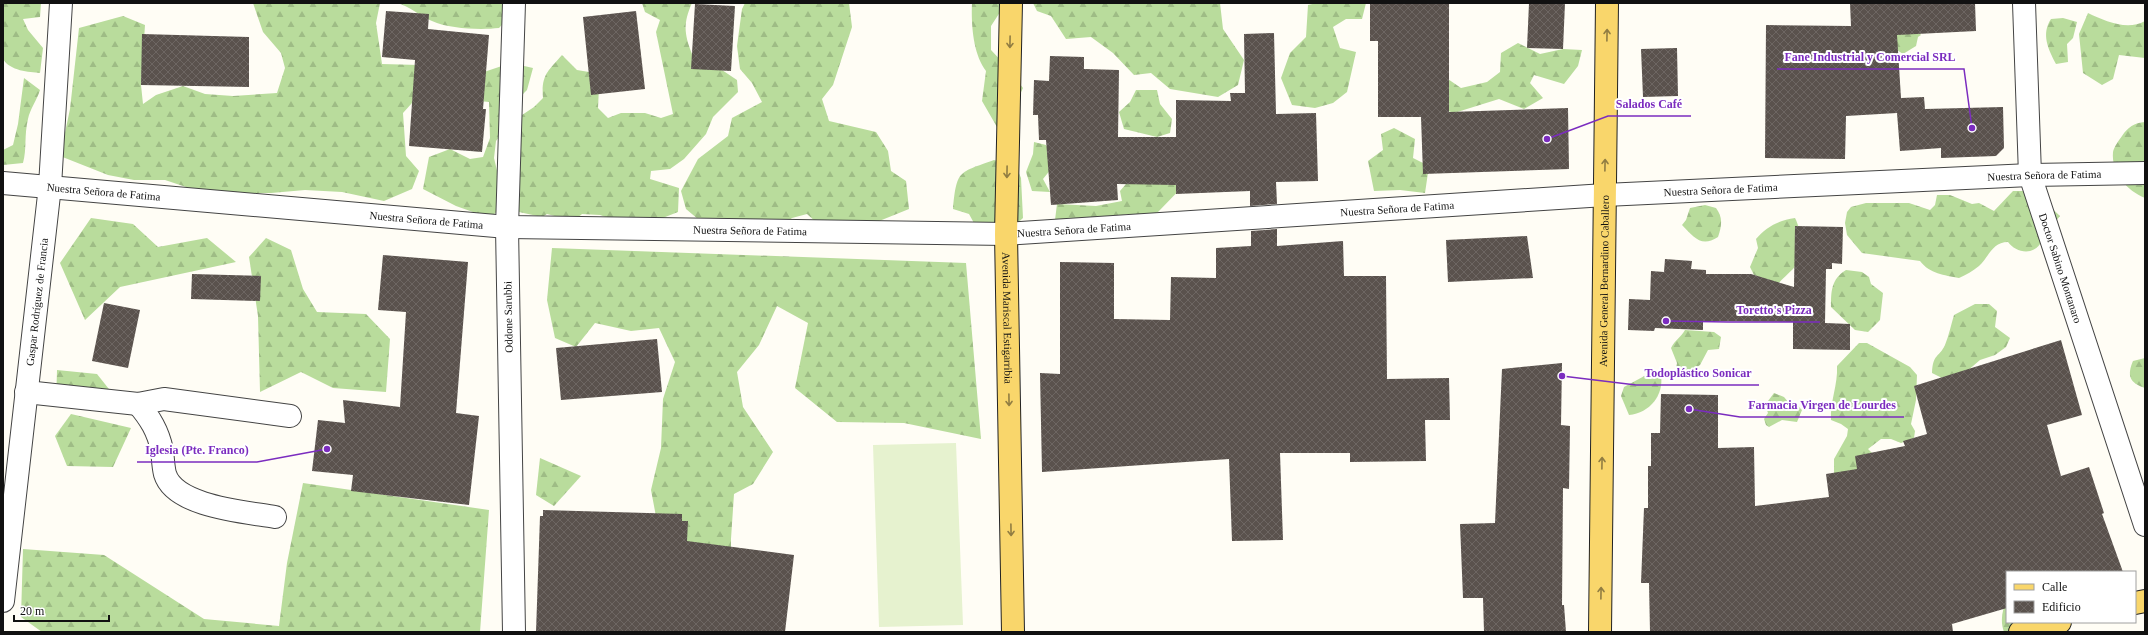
<svg xmlns="http://www.w3.org/2000/svg" width="2148" height="635" viewBox="0 0 2148 635" font-family="Georgia,serif">
  <defs>
    <pattern id="forest-firs" width="22" height="20" patternUnits="userSpaceOnUse"><rect width="22" height="20" fill="#b9dc9c"/><path d="M5 1l3.5 6h-7zM16 11l3.5 6h-7z" fill="#9ebc85"/></pattern>
    <pattern id="building-cross-hatch" width="8" height="8" patternUnits="userSpaceOnUse"><rect width="8" height="8" fill="#5a524d"/><path d="M0 0l8 8M0 8l8-8" fill="none" stroke="#6d6662"/></pattern>
  </defs>
  <rect width="100%" height="100%" fill="#fffdf5"/>
  <!-- forest -->
  <g fill="url(#forest-firs)">
    <path d="M3,3H41L40,17L23,19L28,30L43,48L40,73C29,72 10,71 3,59Z"/>
    <path d="M253,3H380L376,23L382,64L419,65L481,73L511,63L533,68L527,90L510,107L509,123L496,141L494,158L499,179L516,119L534,107L543,98C541,75 548,71 562,55L577,70L589,72L599,87L598,108L608,118L621,113H645L661,118L673,114L656,32L660,20L645,12L642,3H692C683,23 684,34 692,54L716,66L737,80L738,92L713,117L706,134L684,159L670,169L651,171L650,179L679,188L678,212L655,221H617L600,215L582,214L574,221L547,214L542,217L519,212L508,201L490,218L456,206L423,189L429,157L450,149L470,159L483,157L490,138L489,102L450,98L412,103L403,113L406,156L419,171L412,189L384,201L342,192L305,190L271,193H230L192,189L165,180H134L108,175L60,156L70,109L79,28L123,16L145,25L141,85L143,104L156,95L183,86L205,94L233,96L277,93L285,68L281,53L263,32Z"/>
    <path d="M397,3H513V13L499,28C481,30 449,29 432,21C419,16 410,6 397,3Z"/>
    <path d="M745,3H849L852,27L833,85L822,99L829,121L876,132L888,151L891,171L906,181L909,209L852,232H827L807,214L792,218L783,225L711,230L686,209L681,191L698,159L728,136L732,118L762,102L752,83L740,69L737,46L742,9Z"/>
    <path d="M972,3H1006L991,26V50L1007,67L1023,88L1001,134L982,101L986,71C973,54 971,24 972,3Z"/>
    <path d="M1033,3H1220L1223,29L1244,60L1238,85L1218,97L1170,89L1151,73L1134,75L1113,53L1091,37L1066,39L1051,16L1037,11Z"/>
    <path d="M1317,3H1366L1362,19H1346L1333,27L1340,48L1356,52L1347,92L1333,103L1315,108L1292,105L1281,78L1290,53L1306,37L1308,5Z"/>
    <path d="M2088,13C2105,21 2127,31 2145,21V58L2119,55L2113,79L2102,85L2083,73L2079,34Z"/>
    <path d="M2063,18L2077,22L2073,38L2067,44L2068,62L2056,64C2048,49 2041,34 2051,19Z"/>
    <path d="M1889,22L1916,29L1921,35L1918,37L1916,46L1903,54L1894,48Z"/>
    <path d="M1518,43L1540,54L1563,49L1582,50L1578,66L1564,84L1534,75L1530,83L1543,98L1524,109L1499,99L1454,113L1431,105L1445,77L1461,88L1487,82L1500,72L1501,53Z"/>
    <path d="M24,78L40,90C37,100 30,109 28,119C24,135 27,149 23,163L3,165V150L13,145L18,124Z"/>
    <path d="M1136,90H1157L1160,104L1172,119L1170,133L1157,137L1124,129L1119,112L1130,102Z"/>
    <path d="M2145,122V198C2127,191 2111,172 2113,152C2114,147 2119,140 2122,136C2128,127 2134,123 2145,122Z"/>
    <path d="M1394,128L1415,139L1413,158L1429,166L1425,193L1400,190L1374,191L1368,161L1383,150L1381,134Z"/>
    <path d="M1034,142L1046,145L1055,164L1043,179L1050,192L1032,191L1026,172L1033,154Z"/>
    <path d="M994,160L1016,166L1021,178L1023,218L1006,234H980L969,214L953,209C957,170 958,173 994,160Z"/>
    <path d="M1131,178L1189,180L1158,212L1146,217L1127,214L1103,220L1067,222L1055,220L1057,204L1096,206L1122,201L1120,191Z"/>
    <path d="M2013,191H2029L2043,200L2060,216C2054,224 2047,231 2042,238C2041,240 2041,242 2040,244C2032,256 2015,252 2008,242C1992,242 1989,257 1979,266C1973,271 1966,275 1959,278C1944,275 1930,274 1920,261L1862,253L1847,235L1845,223L1847,212L1851,207L1866,203H1909L1930,210L1935,205L1937,195H1950L1972,204L1979,203L1994,211Z"/>
    <path d="M1705,205L1716,208C1723,217 1722,226 1718,237C1701,248 1694,237 1682,225L1686,220L1690,208Z"/>
    <path d="M91,218L133,224L158,247L207,238L236,262L120,287L85,320L60,263Z"/>
    <path d="M1795,218C1802,231 1804,257 1793,269C1788,274 1783,278 1778,284L1754,275L1750,267L1758,248L1756,239C1766,227 1779,220 1795,218Z"/>
    <path d="M266,238L291,250L303,289L317,312L366,314L390,339L386,392L333,388L301,372L260,392L258,316L249,257Z"/>
    <path d="M552,248L966,263L981,439L904,423L837,422L795,388L808,323L777,306L759,345L737,372L743,407L773,452L753,484L734,494L731,539V617L658,527L651,490L661,448L663,399L675,362L659,328L631,331L595,323L576,347L555,338L547,300Z"/>
    <path d="M1846,270L1862,272L1869,277L1871,284L1883,293L1880,320L1868,332L1855,330L1831,307C1831,292 1831,279 1846,270Z"/>
    <path d="M1975,304H1989L1997,311L1995,327L2010,338L2006,347L1995,355L1980,360L1966,372L1946,380L1932,373C1933,353 1939,358 1945,345C1949,335 1951,325 1954,315Z"/>
    <path d="M1685,330L1714,332L1721,337L1719,349L1708,350L1700,365L1689,372L1676,369L1677,363L1671,348C1675,340 1681,337 1685,330Z"/>
    <path d="M1859,343H1867L1910,367L1917,375L1916,400L1911,424L1915,431L1914,438L1901,443L1891,439H1881L1868,449L1872,453L1865,473L1845,478L1834,473V459L1847,436L1848,429L1841,424L1831,420C1830,401 1838,385 1837,366Z"/>
    <path d="M2145,358V388C2129,383 2127,375 2133,361Z"/>
    <path d="M57,370L97,374L124,408L56,402Z"/>
    <path d="M1650,373L1661,375C1664,395 1650,413 1629,415L1621,396L1624,387Z"/>
    <path d="M1774,393L1784,397L1789,403L1796,404L1802,410L1797,422L1782,420L1769,427L1766,425L1764,419L1768,413L1765,405Z"/>
    <path d="M71,414L131,428L113,467L67,466L55,436Z"/>
    <path d="M540,458L581,476L554,506L536,495Z"/>
    <path d="M303,483L489,510L480,632H42L21,617L23,549L104,555L204,619L279,626L287,563Z"/>
    <path d="M2007,600V622H2064L2063,632H2004C2000,621 2002,610 2007,600Z"/>
  </g>
  <!-- pitch -->
  <path fill="#e6f2cf" d="M956,443L963,625L879,627L873,445Z"/>
  <!-- building -->
  <g fill="url(#building-cross-hatch)">
    <path d="M1370,3H1449V112L1568,108L1569,169L1423,174L1421,117H1378V41H1370Z"/>
    <path d="M1529,3H1565L1563,49L1527,48Z"/>
    <path d="M1850,3H1975L1976,31L1897,35L1901,98L1924,97L1925,109L2003,107L2004,148L1996,156L1941,158V148L1900,151L1897,113L1846,116L1845,159L1765,158L1766,25L1851,26Z"/>
    <path d="M695,4L735,6L731,71L691,69Z"/>
    <path d="M386,11L429,14L428,29L489,35L483,109H486L482,152L409,146L415,60L382,57Z"/>
    <path d="M636,11L645,89L591,95L583,17Z"/>
    <path d="M1274,33L1276,114L1316,113L1318,181L1276,182L1277,204L1250,206V191L1176,194V185L1117,184L1118,200L1051,205L1046,140H1039L1038,115H1033L1034,80L1049,81L1050,56L1084,57V69L1119,70L1118,137H1176V100L1231,101L1230,93H1245L1244,34Z"/>
    <path d="M142,34L249,37V87L141,85Z"/>
    <path d="M1677,48L1678,96L1643,97L1641,49Z"/>
    <path d="M1795,226L1843,227L1842,264L1832,263V269H1826L1825,323L1850,324V350L1793,349V322L1703,321V330L1655,328L1654,331L1628,330L1629,299L1650,300L1651,271L1664,272L1665,259L1692,261L1691,269L1706,270V274H1751L1794,287Z"/>
    <path d="M1277,229V246L1343,241L1344,276H1386L1387,379L1449,378L1450,420H1425L1426,461L1350,462V453H1280L1283,540L1232,541L1229,459L1042,472L1040,373L1060,374V262L1114,263V319L1170,320L1171,277L1216,278V248L1251,246V231Z"/>
    <path d="M1527,236L1533,278L1448,282L1446,240Z"/>
    <path d="M383,255L468,262L456,413L479,416L469,505L351,491L353,475L312,471L318,420L345,423L343,400L400,407L406,312L378,310Z"/>
    <path d="M192,274L261,276L260,301L191,299Z"/>
    <path d="M104,303L140,310L128,368L92,361Z"/>
    <path d="M657,339L662,392L561,400L556,348Z"/>
    <path d="M2061,340L2082,415L2047,425L2061,476L2089,467L2104,513L2102,514L2123,572H2007V608L1952,624L1953,632H1650L1649,583H1641L1644,508H1648V466H1651V433H1660L1661,394L1718,395V448L1754,447L1755,506L1829,497L1826,474L1857,469L1855,456L1905,446L1903,441L1927,434L1914,386Z"/>
    <path d="M1562,363L1561,425L1570,426L1569,489L1563,488L1562,605H1564L1566,632H1484L1483,598H1463L1460,524L1495,523L1502,369Z"/>
    <path d="M543,510L682,514V521H688L687,541L794,555L785,632H536L540,516H543Z"/>
  </g>
  <g fill="none" stroke-linecap="round" stroke-linejoin="round">
    <!-- minor casing -->
    <g stroke="#444" stroke-width="24">
      <g id="minor">
        <path id="s1" d="M2024,3L2030,175L2145,525"/>
        <path id="s2" d="M3,183L507,227L1006,234L1605,195L2030,175L2145,173"/>
        <path d="M26,392L138,404L164,399L290,416"/>
        <path d="M138,404C150,418 158,431 162,450C163,458 163,466 165,474C175,507 247,512 275,517"/>
        <path id="s3" d="M3,601L50,186L61,3"/>
        <path d="M514,632L507,227L514,3"/>
      </g>
    </g>
    <!-- major casing -->
    <g stroke="#222" stroke-width="24">
      <g id="major">
        <path id="s4" d="M1011,3L1006,234L1013,632"/>
        <path d="M2135,603L2145,601"/>
        <path id="s5" d="M1600,632L1607,3"/>
        <path d="M2020,632L2060,622"/>
      </g>
    </g>
    <!-- minor -->
    <use href="#minor" stroke="#fff" stroke-width="22"/>
    <!-- major -->
    <use href="#major" stroke="#f9d66b" stroke-width="22"/>
  </g>
  <!-- one-way arrows -->
  <defs><path id="oneway-shaft" d="M-6 0H5M1.5-3L5.5 0L1.5 3" fill="none" stroke-width="1.6" stroke-linecap="round" stroke-linejoin="round"/></defs>
  <g stroke="#917d42">
    <use href="#oneway-shaft" transform="translate(1607 35) rotate(-89)"/>
    <use href="#oneway-shaft" transform="translate(1010 42) rotate(91)"/>
    <use href="#oneway-shaft" transform="translate(1605 165) rotate(-89)"/>
    <use href="#oneway-shaft" transform="translate(1007 172) rotate(91)"/>
    <use href="#oneway-shaft" transform="translate(1009 400) rotate(89)"/>
    <use href="#oneway-shaft" transform="translate(1602 463) rotate(-89)"/>
    <use href="#oneway-shaft" transform="translate(1011 530) rotate(89)"/>
    <use href="#oneway-shaft" transform="translate(1601 593) rotate(-89)"/>
  </g>
  <g text-anchor="middle" stroke-width="4" stroke-linejoin="round" paint-order="stroke">
    <!-- street labels -->
    <g font-size="11" fill="#111" stroke="#fff">
      <text dy="4" stroke="none"><textPath href="#s2" startOffset="2045">Nuestra Señora de Fatima</textPath></text>
      <text dy="4" stroke="none"><textPath href="#s2" startOffset="1721">Nuestra Señora de Fatima</textPath></text>
      <text dy="4" stroke="none"><textPath href="#s2" startOffset="101">Nuestra Señora de Fatima</textPath></text>
      <text dy="4" stroke="none"><textPath href="#s2" startOffset="1397">Nuestra Señora de Fatima</textPath></text>
      <text dy="4" stroke="none"><textPath href="#s2" startOffset="425">Nuestra Señora de Fatima</textPath></text>
      <text dy="4" stroke="none"><textPath href="#s2" startOffset="749">Nuestra Señora de Fatima</textPath></text>
      <text dy="4" stroke="none"><textPath href="#s2" startOffset="1073">Nuestra Señora de Fatima</textPath></text>
      <text dy="4" stroke="none"><textPath href="#s1" startOffset="270">Doctor Sabino Montanaro</textPath></text>
      <text dy="4" stroke="none"><textPath href="#s5" startOffset="351">Avenida General Bernardino Caballero</textPath></text>
      <text dy="4" stroke="none"><textPath href="#s3" startOffset="301">Gaspar Rodríguez de Francia</textPath></text>
      <text transform="translate(508 317) rotate(-91)" y="4">Oddone Sarubbi</text>
      <text dy="4" stroke="none"><textPath href="#s4" startOffset="315">Avenida Mariscal Estigarribia</textPath></text>
    </g>
  </g>
  <!-- callouts -->
  <path fill="none" stroke="#7b2cbf" stroke-width="1.5" d="M1972 128L1964 69H1777M1547 139L1608 116H1691M1666 321L1728 322H1820M1562 376L1636 385H1759M1689 409L1740 417H1904M327 449L257 462H137"/>
  <g fill="#7b2cbf" stroke="#fff" stroke-width="1.5">
    <circle cx="1972" cy="128" r="4"/>
    <circle cx="1547" cy="139" r="4"/>
    <circle cx="1666" cy="321" r="4"/>
    <circle cx="1562" cy="376" r="4"/>
    <circle cx="1689" cy="409" r="4"/>
    <circle cx="327" cy="449" r="4"/>
  </g>
  <g font-size="12" text-anchor="middle" font-weight="bold" fill="#7b2cbf" stroke="#fff" stroke-width="4" stroke-linejoin="round" paint-order="stroke">
    <text x="1870" y="61">Fane Industrial y Comercial SRL</text>
    <text x="1649" y="108">Salados Café</text>
    <text x="1774" y="314">Toretto's Pizza</text>
    <text x="1698" y="377">Todoplástico Sonicar</text>
    <text x="1822" y="409">Farmacia Virgen de Lourdes</text>
    <text x="197" y="454">Iglesia (Pte. Franco)</text>
  </g>
  <!-- border -->
  <rect width="2148" height="635" fill="none" stroke="#111111" stroke-width="8"/>
  <!-- legend -->
  <rect x="2006" y="571" width="130" height="52" fill="#ffffff" stroke="#a0a0a0"/>
  <rect x="2014" y="584" width="20" height="6" fill="#f9d66b" stroke="#a0a0a0"/>
  <text x="2042" y="591" font-size="12" fill="#111111">Calle</text>
  <rect x="2014" y="601" width="20" height="12" fill="url(#building-cross-hatch)" stroke="#a0a0a0"/>
  <text x="2042" y="611" font-size="12" fill="#111111">Edificio</text>
  <!-- scale -->
  <path d="M14 615v6h95v-6" fill="none" stroke="#111111" stroke-width="2"/>
  <text x="20" y="615" font-size="12" fill="#111111" stroke="#ffffff" stroke-width="3" paint-order="stroke">20 m</text>
</svg>
